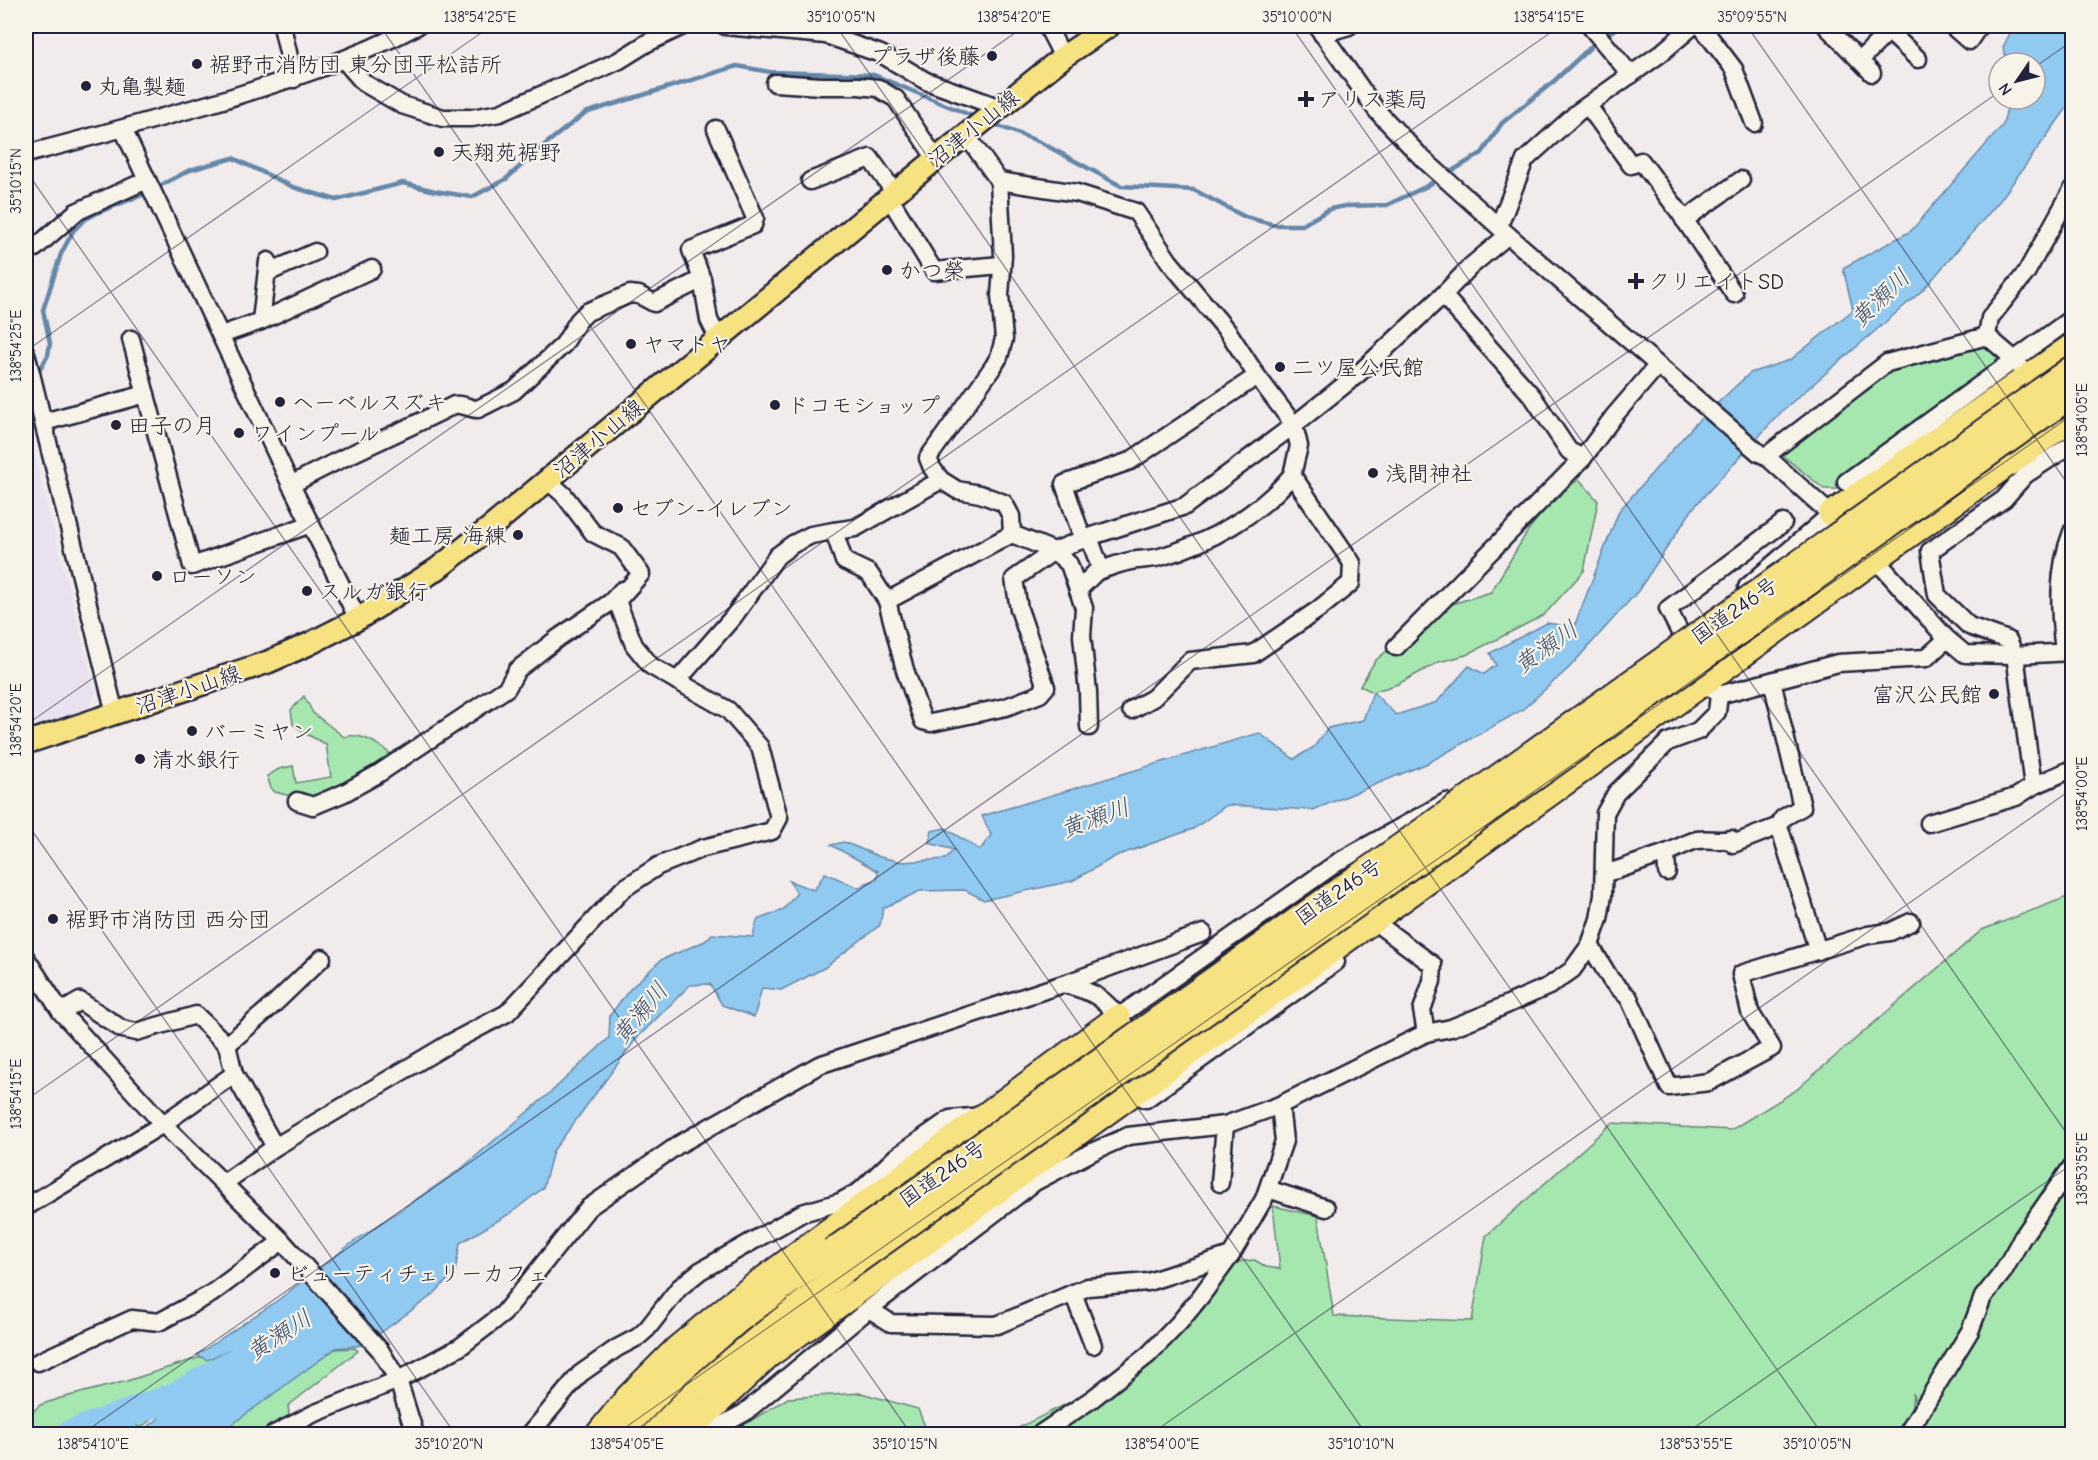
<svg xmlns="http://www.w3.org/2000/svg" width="2098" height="1460" viewBox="0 0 2098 1460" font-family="'Comic Neue','Klee One',sans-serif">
  <rect width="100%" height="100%" fill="#f1ebec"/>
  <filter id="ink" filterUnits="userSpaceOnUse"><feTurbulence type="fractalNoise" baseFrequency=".0167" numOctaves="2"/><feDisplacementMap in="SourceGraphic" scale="12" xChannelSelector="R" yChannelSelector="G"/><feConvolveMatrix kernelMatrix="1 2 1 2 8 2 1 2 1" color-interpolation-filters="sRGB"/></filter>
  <g filter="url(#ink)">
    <!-- built -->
    <path fill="#eae1f0" d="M26,422L96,694L89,708L26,729Z"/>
    <!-- green -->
    <g fill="#a6e7b0" stroke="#648476" stroke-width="1.5">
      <path d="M1984,337L2013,367L1841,489H1824L1782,455L1787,443L1880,372Z"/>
      <path d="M1579,479L1598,501L1584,571L1544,615L1466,655L1439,662L1398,684L1373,692L1360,686L1375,661L1436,609L1491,592L1529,529L1551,502Z"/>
      <path d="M304,696L313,713L344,737C363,731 383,747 396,759L317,803L275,792L271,788L267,776L279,769L293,766L296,783L331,777L326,744L308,735L293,724L291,710Z"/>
      <path d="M2072,895V1434H1920L1913,1393L1910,1429L1904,1434H1006L1124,1375L1225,1263L1255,1260L1266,1267L1280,1269L1273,1206L1318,1216L1334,1316L1472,1321L1486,1236L1612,1123L1731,1130L1795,1091L1982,930Z"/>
      <path d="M250,1341L244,1354L202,1379L173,1390L157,1415L140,1428L130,1420L100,1410L79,1431L70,1434H26V1418L40,1405L61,1398L127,1381Z"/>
      <path d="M355,1348L358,1351L288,1406L290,1421L264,1434H213L335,1349Z"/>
      <path d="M861,1393L918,1409L928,1434H729L788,1398Z"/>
    </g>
    <!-- water -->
    <path fill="#91caf0" stroke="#6587a8" stroke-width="1.5" d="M2014,26H2072V101L2001,199L1924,289L1783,410L1694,507L1638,591L1569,668L1522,710L1428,763L1313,810L1227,805L1193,829L1116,856L1072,881L984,900L965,890L920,891L883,908L880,925L824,968L781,990L762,988L754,1017L722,1005L710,984L690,985L636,1039L553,1151L543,1188L511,1213L460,1243L455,1272L434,1294L364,1345L336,1348L219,1434H81L98,1413L123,1415L143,1430L157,1420L172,1392L190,1393L250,1358L249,1341L207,1360L197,1355L278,1300L352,1243L462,1168L552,1091L609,1038L610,1015L630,989L661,960L705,941L712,934L753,937L757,920L783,910L797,893L789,881L814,890L825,873L859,888L866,883L877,880L878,871L831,845L844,842L880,857L902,862L945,859L954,850L929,843L932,831L945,828L980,850L991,835L982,816L1259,733L1294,759L1314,747L1328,728L1363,720L1373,692L1396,715L1437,702L1469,666L1484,674L1496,665L1490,653L1547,623L1574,627L1619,511L1694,425L1750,373L1790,360L1853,310L1843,268L1911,231L2003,125L2009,99H2035V63H2008L2003,47Z"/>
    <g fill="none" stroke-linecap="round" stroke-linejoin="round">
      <!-- stream -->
      <g stroke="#6587a8" stroke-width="4.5">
        <path d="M1603,36L1621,26"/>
        <path d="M991,123L1040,142L1121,186L1194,190L1245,217L1275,225H1302L1330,209L1345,206L1387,205L1425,187L1482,153L1502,123L1553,82L1597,41"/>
        <path d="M35,373L41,368L48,355L50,343L43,310L61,254L73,231L84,220L97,213L142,195L190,170L233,158L293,187L336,200L403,183L435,191L472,197L506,179L543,146L585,113L737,66L770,72L874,75L977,118"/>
      </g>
      <!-- river -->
      <path stroke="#91caf0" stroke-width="28" d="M70,1434L176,1396L282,1335"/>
      <!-- minor casing -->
      <g stroke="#22223b" stroke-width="21">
        <g id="minor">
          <path d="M282,26L294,79"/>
          <path d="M725,26L826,35L881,54L926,81L998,107"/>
          <path d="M1047,26L1063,57"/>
          <path d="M1317,26L1377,111L1422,158L1508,235L1759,453L1766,456L1838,521"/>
          <path d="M1590,26L1631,75"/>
          <path d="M1701,26L1734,69L1754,123"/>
          <path d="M1826,26L1872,73"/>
          <path d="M1883,26L1918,59"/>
          <path d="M1952,26L1969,41L1979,26"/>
          <path d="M1322,34L1349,26"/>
          <path d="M344,60L364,83L402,105L443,118H472L500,113L566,84L618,61L647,43L683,26"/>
          <path d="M1860,60L1889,31"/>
          <path d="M775,83L821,86H858L878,88L896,99L936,159"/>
          <path d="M1588,106L1631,165L1641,161L1680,213L1734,294"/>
          <path d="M123,129L291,485L358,619"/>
          <path d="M967,136L999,181L1077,193L1136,212L1169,261L1229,333L1257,376L1294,425L1299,446L1292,475L1352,563L1351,583L1319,609L1253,654L1190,661L1153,698L1131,710"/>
          <path d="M26,154C89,138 153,120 216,102C285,81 353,60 417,26"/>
          <path d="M810,181L870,158L895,193"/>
          <path d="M999,181L1003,256L1000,295L1004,339L999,357L993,367L928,458L932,468L941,480L957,490L980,494L1004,503L1011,516L1012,534L1054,551L1069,564L1078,590"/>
          <path d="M889,197L934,271L1001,265"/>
          <path d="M1684,220L1741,180"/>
          <path d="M1499,226L1525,160L1578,112L1660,54L1693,26"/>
          <path d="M35,248L76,212L147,180"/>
          <path d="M267,273L315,252"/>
          <path d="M702,279L691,250L753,225L755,218L716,129"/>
          <path d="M1443,295L1533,397L1569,451L1583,458L1614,416L1657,366"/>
          <path d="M261,321L268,261"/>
          <path d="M221,335L261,321L372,269"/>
          <path d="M1987,336L1990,318L2026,273L2072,190"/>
          <path d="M131,339L192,566L311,524"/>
          <path d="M26,353L115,714"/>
          <path d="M44,422L146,394"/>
          <path d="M1766,456L1887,363L1987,336L2015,360L2029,378"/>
          <path d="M941,480L855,528L834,531L844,561L869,573L887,601L905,670L923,721L931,723L1006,707L1040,694L1046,687L1019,609L1014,579L1054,551L1089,537L1185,506L1294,425L1358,374L1443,295L1471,266L1508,235"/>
          <path d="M1846,482L2072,318"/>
          <path d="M291,485C344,455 400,433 454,405C463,403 469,409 478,409L514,391L564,344L578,321L587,312L630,294L639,295L654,303L702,279L709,320L718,338"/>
          <path d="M1089,537L1101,570C1113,566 1125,561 1137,560C1145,559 1153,559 1160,557C1209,543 1259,515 1292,475"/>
          <path d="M1083,540L1064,484L1130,461L1257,376"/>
          <path d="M1869,552L1947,639L1965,654L2015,655L2072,652"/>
          <path d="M1747,587L1831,514"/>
          <path d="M887,601L1012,534"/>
          <path d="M1396,647L1583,458"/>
          <path d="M2064,652C2059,612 2057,570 2072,532"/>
          <path d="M677,681L734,616L777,556L793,544L811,535L834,531"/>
          <path d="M1772,681L1802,807L1783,818L1779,826L1818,951"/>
          <path d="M1719,695L1838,663L1926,658L1947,639"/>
          <path d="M1089,727L1088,692L1082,636L1084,608L1078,590L1097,571L1101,570"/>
          <path d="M2033,786L2015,655L2008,640L1969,626L1937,595L1930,551L2004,499L2025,475L2072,444"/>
          <path d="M297,801L313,806L344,793L378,774L507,688L517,670L558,638L611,602L622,590"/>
          <path d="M1929,823L2016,797L2033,786L2072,769"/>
          <path d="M1667,872L1666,853C1677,849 1685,843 1697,840C1710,838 1718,842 1731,839L1733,844L1779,826"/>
          <path d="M1604,873L1617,870L1666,853"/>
          <path d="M1371,912L1383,928L1433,965L1432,981L1422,1010L1426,1033"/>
          <path d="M1590,945L1611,980L1629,998L1669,1087L1709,1082L1772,1048L1750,1012L1741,974L1868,935L1890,932L1911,922"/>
          <path d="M26,958L61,1012L163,1124L282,1241L380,1350L398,1380L415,1434"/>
          <path d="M1064,984L1203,933"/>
          <path d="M61,1012L80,1001L122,1029L136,1032L196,1015L227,1045L273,1005L322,958"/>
          <path d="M1118,1017L1338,862L1446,802"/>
          <path d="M234,1074L275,1147"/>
          <path d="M1133,1093L1146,1099L1336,962"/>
          <path d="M224,1183L275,1147L450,1043L507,1013L623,889L658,866L703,848L772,831L779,818L760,747L728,710L651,666L634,645L617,601L641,574L621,547L593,533L564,495L547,480"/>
          <path d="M1220,1183L1225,1125"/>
          <path d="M1268,1189L1326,1208"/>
          <path d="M26,1207L163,1124L234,1074L227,1045"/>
          <path d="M1073,1293L1093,1345"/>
          <path d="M869,1309L891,1323L997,1325L1088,1287L1148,1282L1231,1255"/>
          <path d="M38,1362L132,1319L159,1322L211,1294L282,1241"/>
          <path d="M711,1431L744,1413L869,1309L1035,1182L1094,1151L1128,1136L1225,1125L1280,1105L1426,1033L1451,1028L1481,1016L1549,986L1572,970L1590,945L1599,919L1603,895L1605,813L1616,793L1668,742L1698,731L1717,712L1719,695L1705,682L1668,609L1783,523"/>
          <path d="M274,1434L313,1414L398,1380L460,1347L503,1314L588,1208L678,1145L819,1065L1063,984C1096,992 1104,998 1124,1024"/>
          <path d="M530,1434L580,1374L617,1348L638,1337L647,1329L679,1288L700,1271L802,1213L840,1202L860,1191L897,1156L950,1119L982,1116"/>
          <path d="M1040,1434L1092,1399L1148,1355L1179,1323L1201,1296L1231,1255L1264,1199L1284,1141L1280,1105"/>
          <path d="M1907,1434L1970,1331L1983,1297L2003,1272L2022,1238L2072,1166"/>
        </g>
      </g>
      <!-- major casing -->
      <g stroke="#22223b" stroke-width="26">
        <path id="major" d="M26,743L268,662L309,644L358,619L437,569L491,527L936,159L1063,57L1109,26"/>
      </g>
      <!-- highway casing -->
      <g stroke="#22223b" stroke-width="28">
        <g id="highway">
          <path d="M1831,514L2072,346"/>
          <path d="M598,1434L628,1397L677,1348L739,1297L1118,1017"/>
          <path d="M619,1434L678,1373L739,1320L832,1251"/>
          <path d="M654,1434L696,1391L756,1340L845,1270"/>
          <path d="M685,1434L768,1356L2072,418"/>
        </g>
      </g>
      <!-- minor -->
      <use href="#minor" stroke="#f7f3e8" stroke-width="16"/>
      <!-- major -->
      <use href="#major" stroke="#f7e281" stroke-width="21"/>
      <!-- highway -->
      <use href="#highway" stroke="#f7e281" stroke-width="24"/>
      <!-- highway-bridge casing -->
      <g stroke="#22223b" stroke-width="28" stroke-linecap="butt">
        <g id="highway-bridge">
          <path d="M832,1251L2072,368"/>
          <path d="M845,1270L2072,395"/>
        </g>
      </g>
      <!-- highway-bridge -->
      <use href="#highway-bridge" stroke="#f7e281" stroke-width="24"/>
    </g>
  </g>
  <!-- ticks -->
  <path fill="none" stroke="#22223b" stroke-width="1.5" stroke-opacity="0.45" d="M380,26L1366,1434M836,26L1822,1434M1291,26L2072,1141M1747,26L2072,490M2035,67L2072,41M26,171L911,1434M26,351L491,26M26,725L1025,26M26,822L455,1434M26,1100L1560,26M82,1434L1999,92M616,1434L2072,415M1151,1434L2072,789M1685,1434L2072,1164"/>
  <!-- markers -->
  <g fill="#22223b" stroke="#f7f3e8" stroke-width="2">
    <circle cx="992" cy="56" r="6"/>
    <circle cx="197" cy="64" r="6"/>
    <circle cx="86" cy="86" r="6"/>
    <path d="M1303 90h6v6h6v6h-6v6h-6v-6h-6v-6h6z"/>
    <circle cx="439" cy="152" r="6"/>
    <circle cx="887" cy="270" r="6"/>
    <path d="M1633 272h6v6h6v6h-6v6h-6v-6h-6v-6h6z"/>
    <circle cx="631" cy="344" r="6"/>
    <circle cx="1280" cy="367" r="6"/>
    <circle cx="280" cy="402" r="6"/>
    <circle cx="775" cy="405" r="6"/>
    <circle cx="116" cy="425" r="6"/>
    <circle cx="239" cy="433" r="6"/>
    <circle cx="1373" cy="473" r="6"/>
    <circle cx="618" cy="508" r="6"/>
    <circle cx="518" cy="535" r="6"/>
    <circle cx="157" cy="576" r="6"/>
    <circle cx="307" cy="591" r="6"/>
    <circle cx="1994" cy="694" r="6"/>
    <circle cx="192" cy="731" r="6"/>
    <circle cx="140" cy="759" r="6"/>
    <circle cx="53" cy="919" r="6"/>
    <circle cx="275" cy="1273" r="6"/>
  </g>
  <g text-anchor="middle" stroke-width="4.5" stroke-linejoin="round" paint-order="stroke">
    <!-- poi labels -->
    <g font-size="22" fill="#22223b" stroke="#f7f3e8" text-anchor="start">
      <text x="980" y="64" text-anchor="end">プラザ後藤</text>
      <text x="209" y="72">裾野市消防団 東分団平松詰所</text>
      <text x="98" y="94">丸亀製麺</text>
      <text x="1318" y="107">アリス薬局</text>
      <text x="451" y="160">天翔苑裾野</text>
      <text x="899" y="278">かつ榮</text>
      <text x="1648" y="289">クリエイトSD</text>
      <text x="643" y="352">ヤマトヤ</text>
      <text x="1292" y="375">二ツ屋公民館</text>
      <text x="292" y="410">ヘーベルスズキ</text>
      <text x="787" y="413">ドコモショップ</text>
      <text x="128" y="433">田子の月</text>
      <text x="251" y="441">ワインプール</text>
      <text x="1385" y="481">浅間神社</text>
      <text x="630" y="516">セブン-イレブン</text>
      <text x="506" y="543" text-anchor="end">麺工房 海練</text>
      <text x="169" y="584">ローソン</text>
      <text x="319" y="599">スルガ銀行</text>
      <text x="1982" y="702" text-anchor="end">富沢公民館</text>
      <text x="204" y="739">バーミヤン</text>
      <text x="152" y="767">清水銀行</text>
      <text x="65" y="927">裾野市消防団 西分団</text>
      <text x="287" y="1281">ビューティチェリーカフェ</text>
    </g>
    <!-- street labels -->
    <g font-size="22" fill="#22223b" stroke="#f7f3e8">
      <text transform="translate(973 128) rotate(-39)" y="8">沼津小山線</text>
      <text transform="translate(598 438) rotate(-40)" y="8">沼津小山線</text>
      <text transform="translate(1734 610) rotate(-35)" y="8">国道246号</text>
      <text transform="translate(188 689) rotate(-19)" y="8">沼津小山線</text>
      <text transform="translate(1338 891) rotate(-35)" y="8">国道246号</text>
      <text transform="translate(942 1173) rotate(-35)" y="8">国道246号</text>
    </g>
    <!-- water labels -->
    <g font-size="24" font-style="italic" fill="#435471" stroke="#f7f3e8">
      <text transform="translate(1880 298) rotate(-44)" y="8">黄瀬川</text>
      <text transform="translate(1546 647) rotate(-35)" y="8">黄瀬川</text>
      <text transform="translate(1095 818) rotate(-20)" y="8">黄瀬川</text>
      <text transform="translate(640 1013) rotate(-50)" y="8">黄瀬川</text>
      <text transform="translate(279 1335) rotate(-33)" y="8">黄瀬川</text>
    </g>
  </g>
  <!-- margin -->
  <rect width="2098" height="1460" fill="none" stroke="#f7f3e8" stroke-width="66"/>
  <!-- north arrow -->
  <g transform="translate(2017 81) rotate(235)"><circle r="28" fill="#f7f3e8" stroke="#a29fa3" stroke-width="1.5"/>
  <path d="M0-4.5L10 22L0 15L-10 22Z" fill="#22223b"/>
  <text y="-9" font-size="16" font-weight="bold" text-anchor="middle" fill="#22223b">N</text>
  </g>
  <rect x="33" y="33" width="2032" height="1394" fill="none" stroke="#22223b" stroke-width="2"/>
  <g font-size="15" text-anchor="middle" fill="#22223b">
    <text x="480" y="22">138°54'25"E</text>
    <text x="841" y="22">35°10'05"N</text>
    <text x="1014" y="22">138°54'20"E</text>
    <text x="1297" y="22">35°10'00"N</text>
    <text x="1549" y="22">138°54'15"E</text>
    <text x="1752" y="22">35°09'55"N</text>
    <text transform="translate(16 181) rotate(-90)" y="5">35°10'15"N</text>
    <text transform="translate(16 346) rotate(-90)" y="5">138°54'25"E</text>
    <text transform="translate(2082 420) rotate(-90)" y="5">138°54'05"E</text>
    <text transform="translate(16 720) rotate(-90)" y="5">138°54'20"E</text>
    <text transform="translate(2082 794) rotate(-90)" y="5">138°54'00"E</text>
    <text transform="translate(16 1094) rotate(-90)" y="5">138°54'15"E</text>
    <text transform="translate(2082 1169) rotate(-90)" y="5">138°53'55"E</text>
    <text x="93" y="1449">138°54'10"E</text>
    <text x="449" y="1449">35°10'20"N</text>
    <text x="627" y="1449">138°54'05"E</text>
    <text x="905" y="1449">35°10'15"N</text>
    <text x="1162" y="1449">138°54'00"E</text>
    <text x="1361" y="1449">35°10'10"N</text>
    <text x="1696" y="1449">138°53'55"E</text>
    <text x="1817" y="1449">35°10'05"N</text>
  </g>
</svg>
